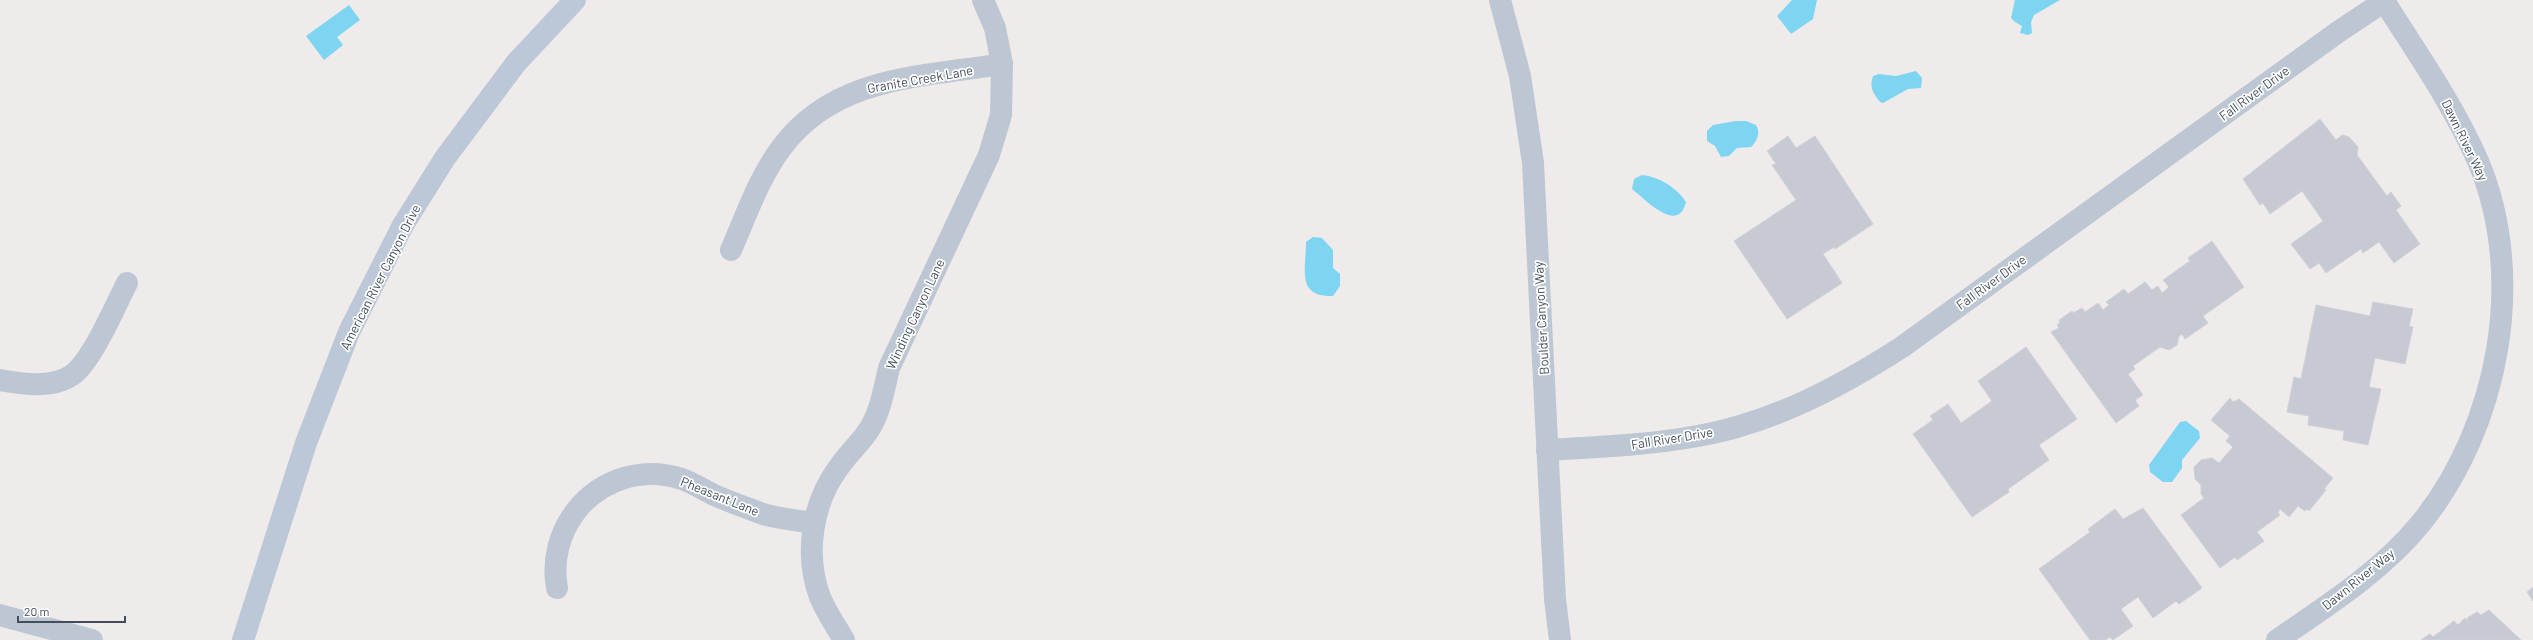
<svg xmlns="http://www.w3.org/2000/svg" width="2533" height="640" viewBox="0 0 2533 640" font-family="Barlow,sans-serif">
  <rect width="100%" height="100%" fill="#efebeb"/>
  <!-- water -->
  <g fill="#7ed5f2">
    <path d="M1792,0H1817L1813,19L1791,34L1777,16Z"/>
    <path d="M2015,0H2060L2034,15L2031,22L2032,33L2028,35L2020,33L2022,26L2015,22L2011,18Z"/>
    <path d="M349,5L360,20L337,37L343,45L324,60L306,36Z"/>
    <path d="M1916,71L1922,78L1921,88L1908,89L1883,103L1880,102C1873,93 1869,87 1873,76L1879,74L1896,76Z"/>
    <path d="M1736,121H1746L1756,125C1761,133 1757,141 1751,147L1737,148L1729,156L1721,157L1715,146L1707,141V131L1713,125Z"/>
    <path d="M1642,175C1660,177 1676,187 1686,202C1678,235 1645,199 1632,189L1634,179Z"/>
    <path d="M1313,237L1322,238L1333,250V268L1340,274V286L1333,296C1296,297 1306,270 1306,242Z"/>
    <path d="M2186,421L2199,431L2200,438L2182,460V468L2172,482H2163L2150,472L2149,465L2180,422Z"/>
  </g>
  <!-- building -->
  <g fill="#c7cad2" stroke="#cfd1d8">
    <path d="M2320,119L2336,140L2342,135L2349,137L2358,147L2357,155L2387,196L2391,192L2401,206L2396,210L2420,244L2394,263L2379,242L2363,253L2361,249L2326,273L2319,263L2310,269L2291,244L2323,221L2302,191L2270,214L2263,203L2260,205L2243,179Z"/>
    <path d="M1788,136L1796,148L1815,136L1873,224L1835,249L1834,247L1823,254L1842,283L1787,319L1734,241L1796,200L1772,165L1776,164L1767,151Z"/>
    <path d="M2212,241L2244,287L2203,316L2208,323L2185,339L2182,334L2179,336L2177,345L2169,350L2160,347L2133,366L2135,369L2128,374L2143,395L2135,400L2139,406L2116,423L2051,332L2059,328L2057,325L2060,323L2059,320L2072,311L2073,313L2082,308L2085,312L2098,303L2103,310L2109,305L2106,302L2124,289L2128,294L2145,282L2152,290L2158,286L2162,293L2169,287L2163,280L2190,261L2188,258Z"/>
    <path d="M2373,302L2413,309L2409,326L2413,327L2405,364L2375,358L2369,387L2381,389L2368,445L2343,440L2344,431L2308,425L2309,416L2287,412L2294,377L2301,379L2316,305L2370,316Z"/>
    <path d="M2026,347L2077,419L2039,445L2049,460L2008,489L2009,492L1972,517L1913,434L1933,420L1930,416L1948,404L1961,423L1992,401L1978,381Z"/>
    <path d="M2230,398L2233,402L2239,399L2333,478L2324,489L2326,490L2309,511L2307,509L2305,511L2298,506L2289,517L2280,509L2278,513L2280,515L2257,532L2264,541L2237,560L2235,557L2220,568L2181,515L2204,498L2201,494V485L2195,479L2194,467L2201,460L2212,458L2219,463L2233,447L2226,441L2230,436L2211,420Z"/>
    <path d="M2143,508L2202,588L2179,604L2176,601L2153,618L2138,597L2121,609L2133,626L2113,640L2110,637L2105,640H2090L2039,569L2090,532L2088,529L2115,509L2123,519Z"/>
    <path d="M2533,587V601L2527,592Z"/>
    <path d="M2489,610L2521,640H2421L2430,634L2433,637L2454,621L2458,625L2465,618L2467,622V618L2477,612L2481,615Z"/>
  </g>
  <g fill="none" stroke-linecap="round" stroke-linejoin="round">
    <!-- street -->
    <g stroke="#bdc7d3" stroke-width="22">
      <path d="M1500,0L1520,76L1533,163L1555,599L1560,640"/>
      <path d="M731,250C746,216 759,177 782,147C835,76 922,77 1002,64"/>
      <path d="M0,380C22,384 52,389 72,375C92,361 115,306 127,283"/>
      <path d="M1547,450C1598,447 1648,445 1698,436C1772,423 1840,387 1902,347L2338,32L2386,0"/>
      <path d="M557,588C552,561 559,533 576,511C601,479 643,466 682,479C693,483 704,490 714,495C730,502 747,508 763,514C779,519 797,520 813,523"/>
      <path d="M0,615L92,640"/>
      <path d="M844,640C836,626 826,612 820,597C804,554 812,503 839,467C847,455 858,445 866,434C880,416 884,389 889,368L989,155L1001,115L1002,64L995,28L983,0"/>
      <path d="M2277,640C2328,605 2382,571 2421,523C2499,426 2527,277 2478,161C2453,104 2417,53 2384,1"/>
    </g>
    <!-- secondary -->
    <path stroke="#bcc8d7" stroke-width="22" d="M243,640L306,443L349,332L403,225L445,158L516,63L575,0"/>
  </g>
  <g text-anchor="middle" stroke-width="3.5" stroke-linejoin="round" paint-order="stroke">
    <!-- street labels -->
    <g font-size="13" fill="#434e5a" stroke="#fff">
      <text transform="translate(920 79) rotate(-10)" y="5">Granite Creek Lane</text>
      <text transform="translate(2254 93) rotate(-36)" y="5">Fall River Drive</text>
      <text transform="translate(2465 140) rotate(64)" y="5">Dawn River Way</text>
      <text transform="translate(380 277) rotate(-63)" y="5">American River Canyon Drive</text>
      <text transform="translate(1991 282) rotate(-36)" y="5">Fall River Drive</text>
      <text transform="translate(915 314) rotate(-65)" y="5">Winding Canyon Lane</text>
      <text transform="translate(1541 318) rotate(-93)" y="5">Boulder Canyon Way</text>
      <text transform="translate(1672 438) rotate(-9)" y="5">Fall River Drive</text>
      <text transform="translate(720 496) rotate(22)" y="5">Pheasant Lane</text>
      <text transform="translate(2358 579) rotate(-39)" y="5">Dawn River Way</text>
    </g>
  </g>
  <!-- scale -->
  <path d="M18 616v6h107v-6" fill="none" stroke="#434e5a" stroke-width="2"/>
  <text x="24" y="616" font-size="12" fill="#434e5a" stroke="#ffffff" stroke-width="3" paint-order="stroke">20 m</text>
</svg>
